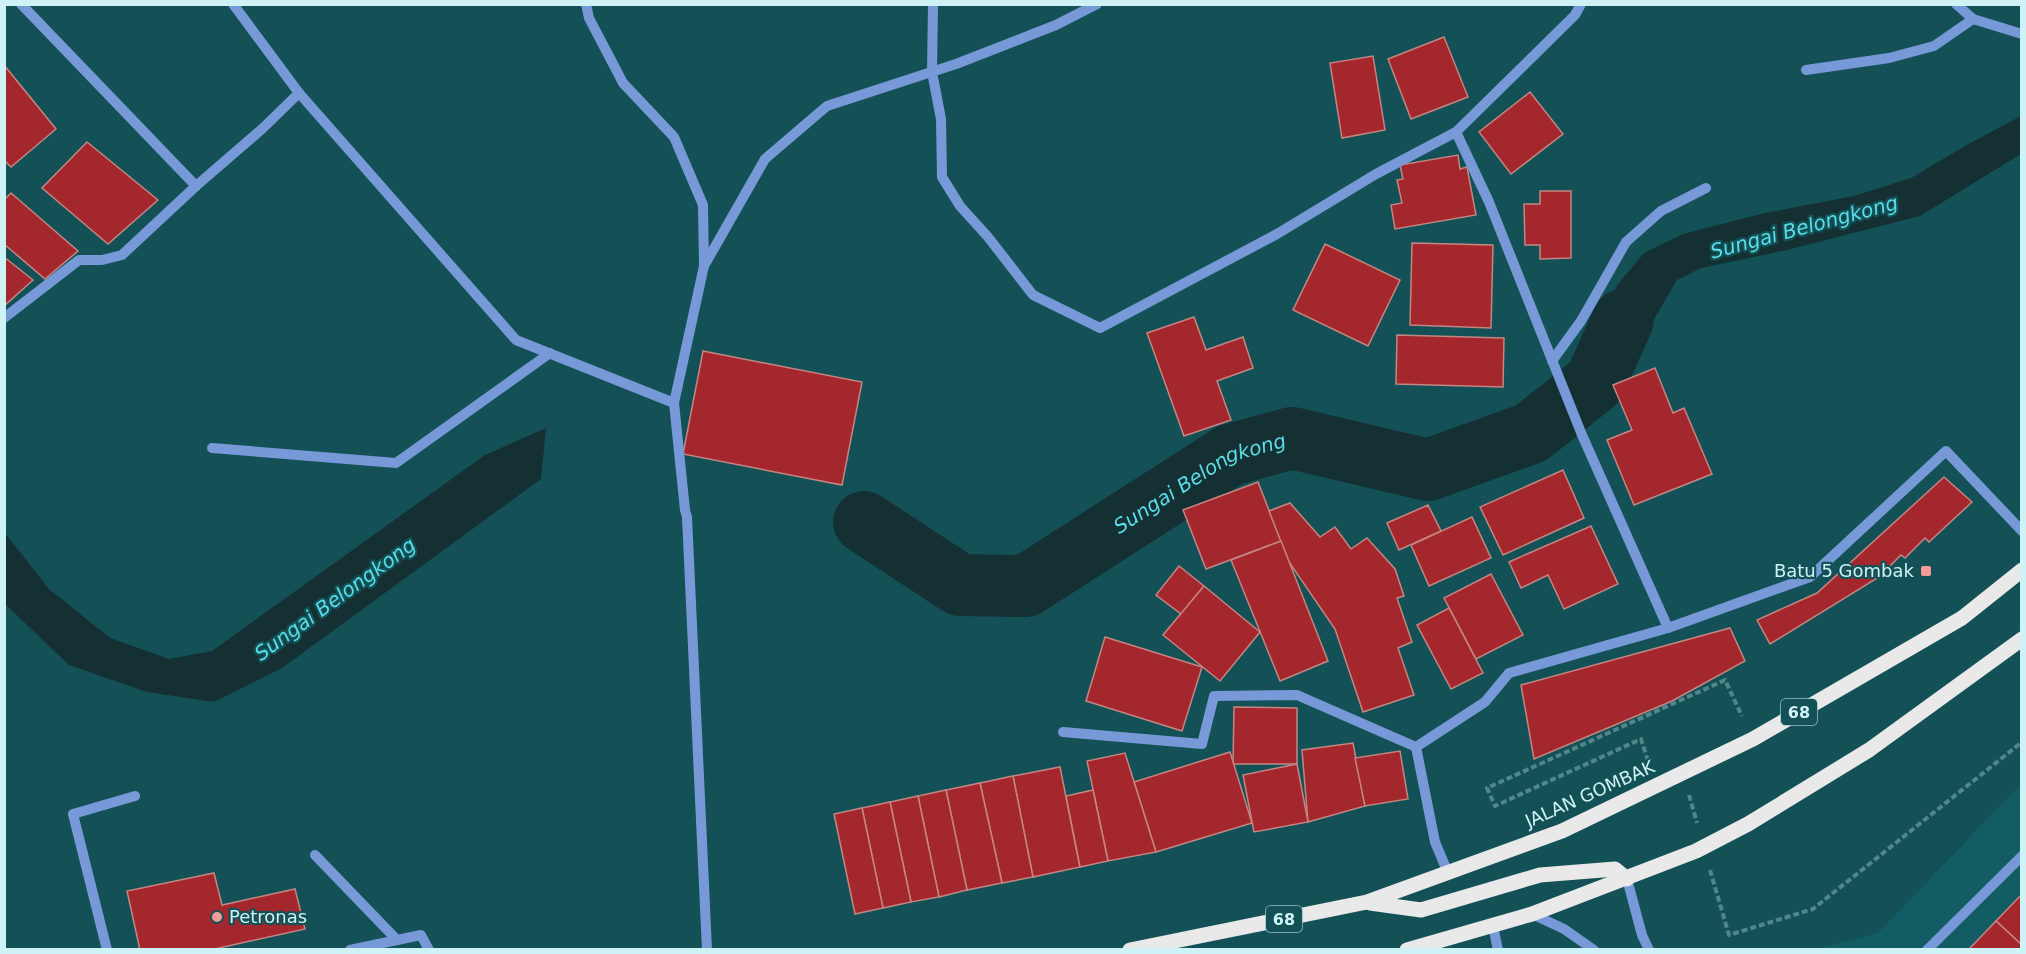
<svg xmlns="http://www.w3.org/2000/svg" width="2026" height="954" viewBox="0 0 2026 954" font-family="'DejaVu Sans',sans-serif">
  <rect width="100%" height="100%" fill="#135156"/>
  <!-- built -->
  <path fill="#125d63" d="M2021,784V949L1813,950L1878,933Z"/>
  <!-- water -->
  <g fill="#153032">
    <path d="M2021,116V154L1920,216L1787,250L1701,268L1677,280L1622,374L1606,386L1595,419L1571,371L1598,325L1618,284L1644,253L1683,234L1765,213L1854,196L1911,178L1965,146Z"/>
    <path d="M546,428L541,479L282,668L214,702L147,692L69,665L5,604V533L49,589L110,638L169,659L212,651L485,455Z"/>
  </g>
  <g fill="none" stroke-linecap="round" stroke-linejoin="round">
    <!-- river -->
    <path stroke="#153032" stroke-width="62" id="s1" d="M864,522L960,585L1026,586L1230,455L1292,438L1428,470L1531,433L1595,382L1623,320"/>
  </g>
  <!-- building -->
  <g fill="#a5272e" stroke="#c38683" stroke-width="1.5">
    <path d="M1444,37L1468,97L1411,119L1388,59Z"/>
    <path d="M1373,56L1385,130L1342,138L1330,63Z"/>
    <path d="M4,65L56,129L11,167L4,160Z"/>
    <path d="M1530,92L1563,134L1511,174L1479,132Z"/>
    <path d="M87,142L158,200L108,244L42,188Z"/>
    <path d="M1458,155L1460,169L1467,167L1476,215L1395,229L1391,205L1402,203L1397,180L1403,179L1400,165Z"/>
    <path d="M1540,191H1571V258L1540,259V245H1525L1524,204H1540Z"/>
    <path d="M11,193L78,251L45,279L4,244V200Z"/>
    <path d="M1412,243L1493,245L1491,328L1410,325Z"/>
    <path d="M1325,244L1400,280L1368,346L1293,310Z"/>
    <path d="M4,257L33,280L4,306Z"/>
    <path d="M1194,317L1206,350L1243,337L1253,368L1217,381L1231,420L1184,436L1147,333Z"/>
    <path d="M1397,335L1504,338L1503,387L1396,384Z"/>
    <path d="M703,351L862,382L842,485L683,454Z"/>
    <path d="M1655,368L1673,413L1684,408L1712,474L1634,505L1607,440L1632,430L1613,385Z"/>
    <path d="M1563,470L1584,518L1503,555L1480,507Z"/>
    <path d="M1944,477L1972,502L1929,542L1925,538L1905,558L1901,555L1879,577L1770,644L1757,620L1817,593Z"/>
    <path d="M1258,482L1281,541L1206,569L1183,510Z"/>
    <path d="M1290,503L1320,537L1335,527L1351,549L1367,538L1395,569L1404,596L1397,598L1412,642L1398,648L1414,695L1363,712L1335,629L1289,562L1269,511Z"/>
    <path d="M1428,505L1441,531L1399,550L1387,523Z"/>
    <path d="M1472,517L1491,558L1429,586L1411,545Z"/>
    <path d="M1591,526L1618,584L1564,609L1548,575L1521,588L1509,562Z"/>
    <path d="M1281,541L1328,661L1280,681L1231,560Z"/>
    <path d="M1179,566L1204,586L1181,614L1156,595Z"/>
    <path d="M1491,574L1523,635L1476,659L1444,598Z"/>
    <path d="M1204,586L1260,632L1220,681L1163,635Z"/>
    <path d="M1449,608L1483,673L1451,689L1417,625Z"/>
    <path d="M1730,628L1745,661L1672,701L1534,759L1521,685Z"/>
    <path d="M1105,637L1202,667L1182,731L1086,701Z"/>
    <path d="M1234,707L1297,708V764H1233Z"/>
    <path d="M1353,743L1365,806L1308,822L1302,750Z"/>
    <path d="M1400,751L1408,799L1365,806L1355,758Z"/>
    <path d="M1230,752L1252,823L1156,852L1134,782Z"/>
    <path d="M1125,753L1156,852L1108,861L1087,761Z"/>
    <path d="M1297,764L1308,822L1254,832L1243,775Z"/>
    <path d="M1060,767L1080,867L1033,877L1013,776Z"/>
    <path d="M1013,776L1033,877L1002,883L980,783Z"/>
    <path d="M980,783L1002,883L967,890L946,790Z"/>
    <path d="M946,790L967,890L939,897L918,796Z"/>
    <path d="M1093,790L1108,861L1080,867L1066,796Z"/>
    <path d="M918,796L939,897L911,902L890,802Z"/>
    <path d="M890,802L911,902L883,908L862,808Z"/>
    <path d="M862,808L883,908L855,914L834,814Z"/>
    <path d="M214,873L222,905L295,889L305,929L210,950H140L127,891Z"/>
    <path d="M2022,894V945L1996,921Z"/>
    <path d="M1996,921L2022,945V950H1972L1970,948Z"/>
  </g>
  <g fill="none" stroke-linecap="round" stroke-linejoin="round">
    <!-- path -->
    <g stroke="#51868b" stroke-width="4" stroke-dasharray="6 3" stroke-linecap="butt">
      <path d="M1648,761L1641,739L1495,806L1487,788L1725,680L1742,716"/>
      <path d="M1689,795L1697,823"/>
      <path d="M1710,870L1729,935L1813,909L2022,742"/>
    </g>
    <!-- minor -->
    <g stroke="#7899d7" stroke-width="10">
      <path d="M21,4L196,186L262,129L299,93"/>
      <path d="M233,4L299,93L516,340L674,403"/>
      <path d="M586,4L589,18L623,83L674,137L703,205L704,266"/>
      <path d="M933,4L932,72L941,119L942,177L960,206L988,237L1033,295L1100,328L1277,234L1376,174L1456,132L1575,15L1581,4"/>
      <path d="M1956,4L1973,19L2022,34"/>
      <path d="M1806,70L1889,58L1934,46L1973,19"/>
      <path d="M1456,132L1489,202L1582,435L1668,628"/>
      <path d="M4,318L79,260H102L122,255L196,186"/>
      <path d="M1552,361L1581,321L1626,242L1661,211L1706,188"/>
      <path d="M212,448L396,463L550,353"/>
      <path d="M1063,732L1202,744L1214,696L1297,695L1416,747L1485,702L1509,673L1668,628L1810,577L1946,451L2022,531"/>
      <path d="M1416,747L1435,842L1448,873"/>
      <path d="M315,855L397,940"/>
      <path d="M1627,879L1642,935L1649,950"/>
      <path d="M1532,914L1564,929L1594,950"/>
      <path d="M1493,926L1498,950"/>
      <path d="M107,950L73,814L135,796"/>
      <path d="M350,950L421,935L429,950"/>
      <path d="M707,950L687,517L685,510L674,403L704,266L765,159L827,106L956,64L1056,25L1097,4"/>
      <path d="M1927,950L2022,856"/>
    </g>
    <!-- major -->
    <g stroke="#e9e9e9" stroke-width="15">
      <path d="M1370,903L1421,910L1540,875L1615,869L1627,879"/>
      <path d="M1130,950L1367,902L1562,831L1753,739L1962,618L2022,570"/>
      <path d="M1407,950L1532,914L1696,851L1748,824L1869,750L2022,639"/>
    </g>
  </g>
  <!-- markers -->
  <g fill="#f59b97" stroke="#135156" stroke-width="2">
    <rect x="1920" y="565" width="12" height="12" rx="3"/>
    <circle cx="217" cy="917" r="6"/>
  </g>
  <g text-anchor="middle" stroke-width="4.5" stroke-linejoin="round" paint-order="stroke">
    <!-- shield labels -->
    <g fill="#135156" stroke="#96c2c6" stroke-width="1.5">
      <rect x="1781" y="699" width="36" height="26" rx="4.5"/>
      <rect x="1266" y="906" width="36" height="26" rx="4.5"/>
    </g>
    <g font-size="16" font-weight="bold" fill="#cef2f6">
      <text x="1799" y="718">68</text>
      <text x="1284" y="925">68</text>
    </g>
    <!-- poi labels -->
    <g font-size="18" fill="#cef2f6" stroke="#135156" text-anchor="end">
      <text x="1914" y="577">Batu 5 Gombak</text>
      <text x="229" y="923" text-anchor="start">Petronas</text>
    </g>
    <!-- street labels -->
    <g font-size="18" fill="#cef2f6" stroke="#135156">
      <text transform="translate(1590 794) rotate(-24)" y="6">JALAN GOMBAK</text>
    </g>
    <!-- water labels -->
    <g font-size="20" font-style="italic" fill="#59dde8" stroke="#135156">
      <text transform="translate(1804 227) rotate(-15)" y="7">Sungai Belongkong</text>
      <text dy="7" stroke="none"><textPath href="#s1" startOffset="384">Sungai Belongkong</textPath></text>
      <text transform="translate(335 599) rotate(-36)" y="7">Sungai Belongkong</text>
    </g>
  </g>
  <!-- border -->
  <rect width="2026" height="954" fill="none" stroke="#cef2f6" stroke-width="12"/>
</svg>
